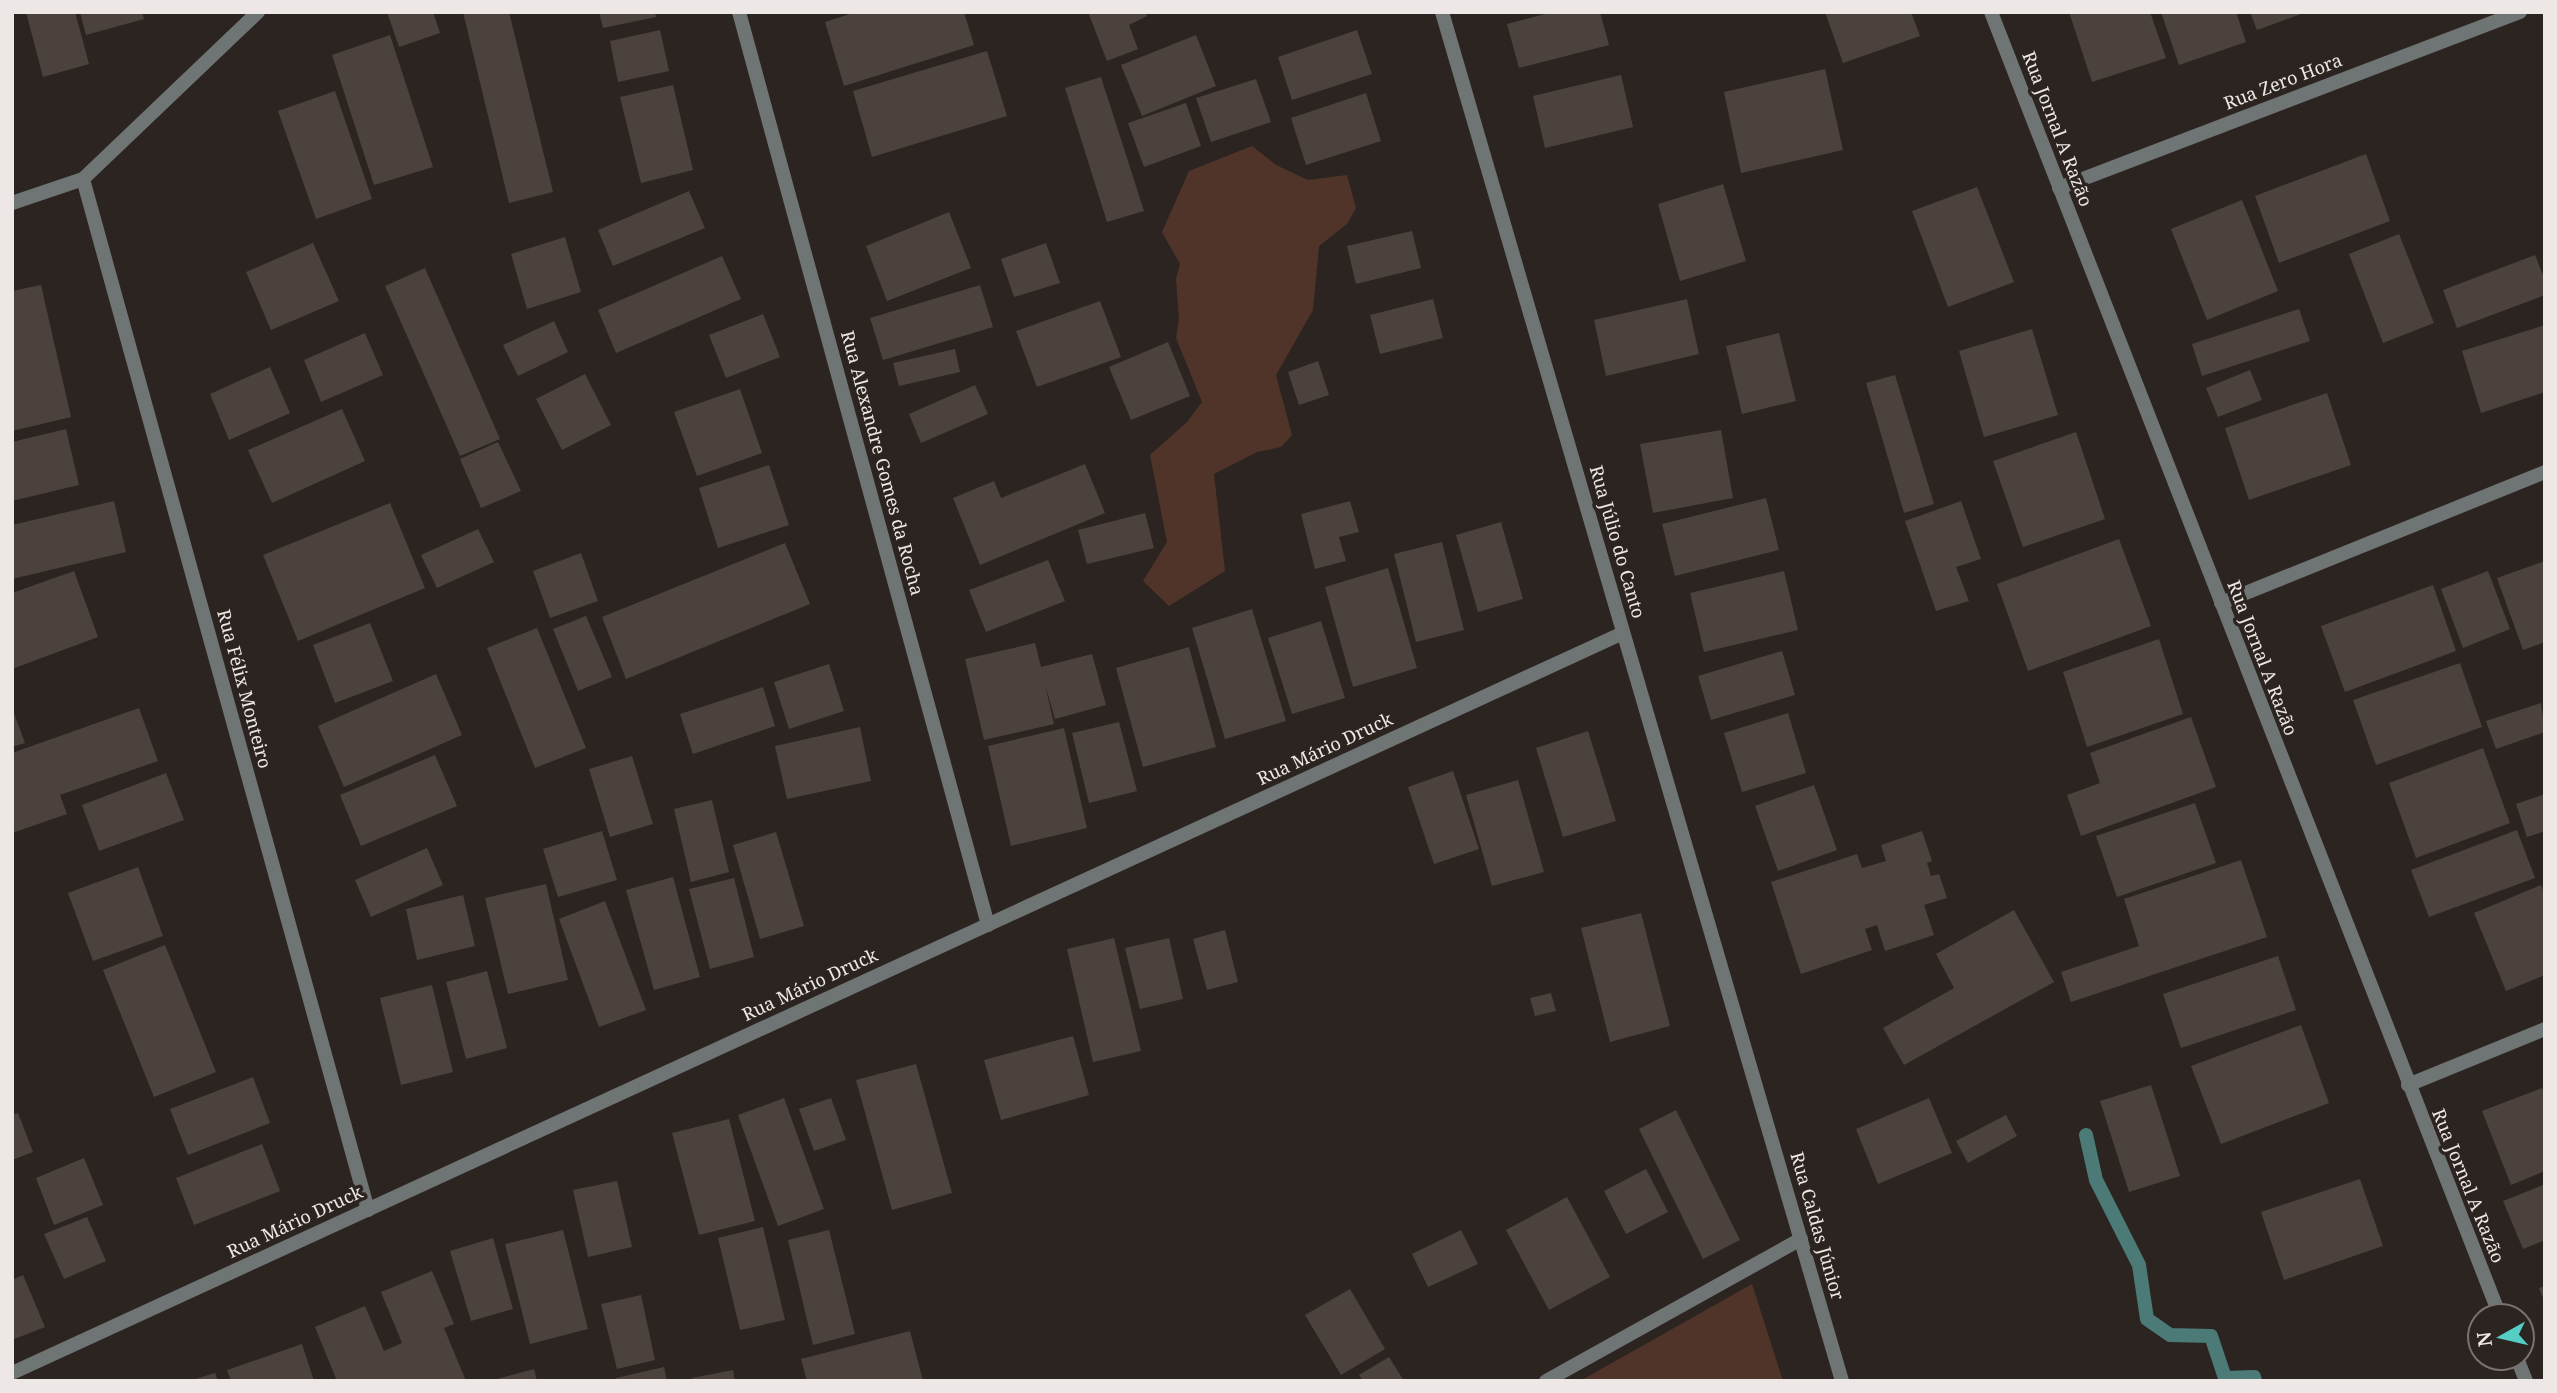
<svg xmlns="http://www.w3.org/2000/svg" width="2557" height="1393" viewBox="0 0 2557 1393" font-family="'Noto Serif',serif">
  <rect width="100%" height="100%" fill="#2c2420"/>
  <!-- green -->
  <g fill="#513429">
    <path d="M1252,146L1276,165L1308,180L1347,175L1356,208L1347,224L1319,246L1313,310L1276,375L1292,435L1281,447L1257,452L1214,474L1225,571L1169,606L1143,581L1167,542L1150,455L1187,422L1202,402L1176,338L1179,319L1176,279L1180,264L1162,232L1189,171Z"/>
    <path d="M1752,1284L1783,1381H1580Z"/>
  </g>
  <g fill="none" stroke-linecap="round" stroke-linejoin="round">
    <!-- stream -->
    <path stroke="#4b7a77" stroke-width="14" d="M2086,1135L2096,1180L2139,1265L2147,1319L2170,1335L2211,1336L2225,1378L2254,1377L2255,1381"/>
  </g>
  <!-- building -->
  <g fill="#4b423e">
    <path d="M26,12H75L89,64L43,77Z"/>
    <path d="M80,12H142L144,19L86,35Z"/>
    <path d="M387,12H433L440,33L399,47Z"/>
    <path d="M463,12H509L553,192L509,203Z"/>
    <path d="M599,12H655L656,17L603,28Z"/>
    <path d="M856,12H964L974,45L844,86L825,22Z"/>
    <path d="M1088,12H1146L1147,16L1129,25L1138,49L1107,61Z"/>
    <path d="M1553,12H1600L1609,45L1519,68L1507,24Z"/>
    <path d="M1825,12H1911L1920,36L1843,63Z"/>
    <path d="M2069,12H2150L2166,58L2092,82Z"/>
    <path d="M2161,12H2236L2246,42L2179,65Z"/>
    <path d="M2250,12H2304V13L2257,30Z"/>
    <path d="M660,30L669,71L618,82L610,41Z"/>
    <path d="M1357,30L1372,74L1292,100L1278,57Z"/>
    <path d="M390,35L433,167L374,185L332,55Z"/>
    <path d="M1196,35L1216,86L1142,116L1121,65Z"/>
    <path d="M987,51L1007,116L872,157L853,91Z"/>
    <path d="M1825,69L1843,150L1741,173L1724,92Z"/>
    <path d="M1621,75L1633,127L1545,148L1533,96Z"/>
    <path d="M1101,77L1144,211L1107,222L1065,88Z"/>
    <path d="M1256,79L1271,122L1211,142L1196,98Z"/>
    <path d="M673,85L693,170L641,183L620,97Z"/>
    <path d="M335,91L372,199L316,219L278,111Z"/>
    <path d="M1366,93L1381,141L1306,165L1291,118Z"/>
    <path d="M1186,103L1201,146L1144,167L1128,123Z"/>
    <path d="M2366,154L2390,221L2279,263L2255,196Z"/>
    <path d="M1723,184L1746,261L1680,281L1658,204Z"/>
    <path d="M1977,187L2014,282L1948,307L1912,211Z"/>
    <path d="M689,191L705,228L613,266L598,230Z"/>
    <path d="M2242,200L2278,291L2207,320L2171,229Z"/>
    <path d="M949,212L971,268L887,301L866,246Z"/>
    <path d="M1412,231L1421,268L1356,284L1347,246Z"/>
    <path d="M2399,234L2434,323L2383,343L2349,254Z"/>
    <path d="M565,237L581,292L527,309L511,254Z"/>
    <path d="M313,243L339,301L271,330L246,272Z"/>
    <path d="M1046,243L1060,283L1014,297L1001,259Z"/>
    <path d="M2535,255L2545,280V295L2457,328L2443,290Z"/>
    <path d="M722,256L741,299L616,353L598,310Z"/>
    <path d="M425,268L500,439L460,456L385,286Z"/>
    <path d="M41,285L71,417L12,431V291Z"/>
    <path d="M980,285L993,327L883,360L870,318Z"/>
    <path d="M1433,299L1443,338L1380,354L1370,315Z"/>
    <path d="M1687,299L1699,354L1606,376L1594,320Z"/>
    <path d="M1100,301L1121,357L1037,387L1016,331Z"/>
    <path d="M2299,309L2310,341L2202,376L2192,344Z"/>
    <path d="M763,314L780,357L726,378L709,335Z"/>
    <path d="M554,321L568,352L518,376L503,345Z"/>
    <path d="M2545,325V392L2481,413L2462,351Z"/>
    <path d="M2032,329L2058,415L1984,437L1959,351Z"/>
    <path d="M365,333L383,375L321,402L304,360Z"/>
    <path d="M1779,333L1796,401L1742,414L1726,346Z"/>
    <path d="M1168,342L1190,396L1131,420L1109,367Z"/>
    <path d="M955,349L960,372L899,386L893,363Z"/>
    <path d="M1318,361L1329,395L1299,405L1288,372Z"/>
    <path d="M270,367L290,413L229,440L210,394Z"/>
    <path d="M2250,370L2262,400L2218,417L2206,388Z"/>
    <path d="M585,374L611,425L562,450L536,399Z"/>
    <path d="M1895,375L1934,504L1904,513L1866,383Z"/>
    <path d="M975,385L988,414L921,443L909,414Z"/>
    <path d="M740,389L762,453L697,476L674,412Z"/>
    <path d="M2327,393L2351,465L2249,500L2225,428Z"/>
    <path d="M342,409L365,461L272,503L248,450Z"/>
    <path d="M66,429L79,485L12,501V442Z"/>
    <path d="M1721,430L1733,498L1653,513L1640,444Z"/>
    <path d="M2076,432L2105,519L2023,547L1993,461Z"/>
    <path d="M498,442L521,491L481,508L460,459Z"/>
    <path d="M1085,464L1105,513L980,565L953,498L994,481L1001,498Z"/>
    <path d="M769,465L789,525L718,548L699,488Z"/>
    <path d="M1766,498L1779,550L1675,576L1662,524Z"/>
    <path d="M114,501L126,552L12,579V525Z"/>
    <path d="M1350,501L1359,532L1339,537L1346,561L1315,569L1301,514Z"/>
    <path d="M1961,501L1981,559L1956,567L1969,601L1936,611L1905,521Z"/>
    <path d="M390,503L425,588L298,641L263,555Z"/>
    <path d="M1145,513L1154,548L1087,564L1078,530Z"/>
    <path d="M1501,522L1523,599L1478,612L1456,535Z"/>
    <path d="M478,529L494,562L437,588L421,555Z"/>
    <path d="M2119,539L2151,626L2028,671L1997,584Z"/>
    <path d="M1442,542L1464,630L1416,642L1394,554Z"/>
    <path d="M785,543L810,604L626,679L602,617Z"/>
    <path d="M581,553L598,601L550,618L533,571Z"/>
    <path d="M1048,560L1065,601L986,632L969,590Z"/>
    <path d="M2545,561V642L2523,650L2497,578Z"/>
    <path d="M1388,568L1417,668L1353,687L1325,587Z"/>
    <path d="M74,571L98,637L12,669V593Z"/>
    <path d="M1784,571L1798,630L1704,652L1690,593Z"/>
    <path d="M2488,571L2510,629L2463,648L2441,589Z"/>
    <path d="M2433,585L2456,651L2345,692L2321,626Z"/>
    <path d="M1252,609L1286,721L1225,739L1192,628Z"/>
    <path d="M586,616L612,677L578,691L553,629Z"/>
    <path d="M1321,621L1345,698L1292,714L1268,638Z"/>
    <path d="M370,623L393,681L335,703L313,645Z"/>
    <path d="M537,628L586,748L535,768L487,648Z"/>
    <path d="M2159,639L2183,714L2087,747L2063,672Z"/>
    <path d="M1035,643L1041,667L1092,654L1106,705L1055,719L1045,684L1054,724L984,740L965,659Z"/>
    <path d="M1189,647L1216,747L1143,767L1116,668Z"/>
    <path d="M1782,651L1795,695L1711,720L1698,676Z"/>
    <path d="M2460,663L2482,727L2376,765L2353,700Z"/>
    <path d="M829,664L844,711L789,729L774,682Z"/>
    <path d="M436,674L462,735L344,787L318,726Z"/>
    <path d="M763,687L775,726L693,754L680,714Z"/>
    <path d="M2541,703L2545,732L2496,749L2486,721Z"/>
    <path d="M12,708L25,743L12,747Z"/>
    <path d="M139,708L158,761L60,795L67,814L12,833V753Z"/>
    <path d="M1788,713L1806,773L1742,792L1724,733Z"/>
    <path d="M2191,717L2216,787L2081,836L2067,795L2100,783L2090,753Z"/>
    <path d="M1119,722L1137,791L1089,803L1072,733Z"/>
    <path d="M860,727L871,781L787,799L775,746Z"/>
    <path d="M1064,728L1087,828L1011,846L988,746Z"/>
    <path d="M1588,731L1616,821L1563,837L1536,748Z"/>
    <path d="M2483,748L2510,823L2416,858L2389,783Z"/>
    <path d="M435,755L457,806L361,846L340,795Z"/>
    <path d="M632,756L653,824L610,837L589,769Z"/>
    <path d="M1453,771L1479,849L1434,864L1408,787Z"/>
    <path d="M166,773L184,820L99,851L82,805Z"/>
    <path d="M1518,780L1544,872L1492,886L1466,795Z"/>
    <path d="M1814,785L1837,850L1778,871L1755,806Z"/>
    <path d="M2545,794V831L2527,837L2516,804Z"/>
    <path d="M712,800L729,872L691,882L674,809Z"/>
    <path d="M2195,803L2216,863L2117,897L2096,836Z"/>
    <path d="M2517,830L2535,878L2429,917L2411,870Z"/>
    <path d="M602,831L617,880L558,897L543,849Z"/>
    <path d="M1922,831L1932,861L1927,863L1931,876L1939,874L1947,898L1924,905L1934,935L1885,951L1877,925L1865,929L1872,950L1801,974L1771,882L1857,854L1862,868L1886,861L1881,845Z"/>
    <path d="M776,832L804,926L760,939L733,845Z"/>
    <path d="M427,848L443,885L371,917L355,880Z"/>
    <path d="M2241,860L2267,937L2071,1002L2061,972L2139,946L2124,899Z"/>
    <path d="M138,867L163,936L93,961L68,893Z"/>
    <path d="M673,877L700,977L654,990L626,890Z"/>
    <path d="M734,878L754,957L710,969L689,889Z"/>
    <path d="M546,884L568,980L508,994L485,898Z"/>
    <path d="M2541,885L2545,895V975L2506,991L2474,913Z"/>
    <path d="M463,895L475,946L417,960L406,909Z"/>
    <path d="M605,901L646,1010L599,1027L559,919Z"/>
    <path d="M2014,910L2054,982L1904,1065L1883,1028L1954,988L1936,954Z"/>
    <path d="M1641,913L1670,1026L1610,1042L1581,928Z"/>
    <path d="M1225,930L1238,982L1207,990L1193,939Z"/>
    <path d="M1114,938L1141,1051L1093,1062L1067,949Z"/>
    <path d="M1169,938L1183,999L1140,1009L1125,948Z"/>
    <path d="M165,945L216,1072L154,1097L103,970Z"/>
    <path d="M2278,956L2296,1010L2181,1048L2163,994Z"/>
    <path d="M487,971L507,1048L466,1059L446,982Z"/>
    <path d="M432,985L453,1072L401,1085L380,998Z"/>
    <path d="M1551,993L1556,1011L1535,1016L1530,998Z"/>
    <path d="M2301,1025L2329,1103L2221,1144L2191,1066Z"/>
    <path d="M1073,1036L1089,1095L1001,1120L984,1060Z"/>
    <path d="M916,1064L952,1193L892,1210L856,1080Z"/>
    <path d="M253,1077L270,1123L188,1155L170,1109Z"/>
    <path d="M2151,1085L2180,1176L2129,1192L2100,1101Z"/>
    <path d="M2542,1088L2545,1095V1171L2511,1185L2482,1111Z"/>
    <path d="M784,1098L824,1209L778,1226L738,1115Z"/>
    <path d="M831,1098L846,1140L814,1151L799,1109Z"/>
    <path d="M1929,1098L1952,1153L1878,1184L1856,1129Z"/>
    <path d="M1676,1110L1740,1240L1703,1259L1639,1129Z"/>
    <path d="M18,1113L33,1152L12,1160V1115Z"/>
    <path d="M2006,1115L2017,1136L1968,1163L1956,1141Z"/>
    <path d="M729,1119L755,1221L699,1235L672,1133Z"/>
    <path d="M262,1144L280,1191L194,1225L176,1178Z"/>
    <path d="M84,1158L103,1205L54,1225L36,1178Z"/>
    <path d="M1646,1169L1668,1212L1626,1234L1604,1191Z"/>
    <path d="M2360,1179L2383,1246L2284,1280L2261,1212Z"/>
    <path d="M617,1181L632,1247L588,1257L573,1190Z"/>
    <path d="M2543,1185L2545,1240L2523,1249L2503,1201Z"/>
    <path d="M1567,1197L1610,1277L1549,1310L1506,1230Z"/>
    <path d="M87,1217L106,1261L64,1279L44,1234Z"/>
    <path d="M763,1227L785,1320L740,1330L718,1238Z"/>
    <path d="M563,1230L588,1329L530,1344L505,1244Z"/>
    <path d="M829,1230L855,1334L813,1345L788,1240Z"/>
    <path d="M1461,1230L1478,1264L1428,1287L1412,1254Z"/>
    <path d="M493,1238L513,1309L471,1321L450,1251Z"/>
    <path d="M432,1271L454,1324L444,1328L466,1381H337L315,1327L365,1306L384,1351L402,1343L381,1292Z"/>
    <path d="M23,1275L45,1327L12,1340V1280Z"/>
    <path d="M2545,1286V1303L2539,1288Z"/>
    <path d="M1350,1289L1385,1349L1341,1375L1305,1315Z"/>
    <path d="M641,1295L655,1360L617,1369L601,1304Z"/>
    <path d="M910,1331L923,1381H807L801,1359Z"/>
    <path d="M302,1344L314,1381H231L227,1370Z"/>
    <path d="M1389,1357L1404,1381H1363L1359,1375Z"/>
    <path d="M664,1367L667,1381H617L616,1378Z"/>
    <path d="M534,1369L537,1381H493V1380Z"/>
    <path d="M733,1370L735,1381H692V1378Z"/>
    <path d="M215,1373L218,1381H192V1380Z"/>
  </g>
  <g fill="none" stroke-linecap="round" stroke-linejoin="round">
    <!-- minor -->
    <g stroke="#6f7574" stroke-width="14">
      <path d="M739,12L988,925"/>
      <path d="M1442,12L1842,1381"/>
      <path d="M1991,12L2500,1316"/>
      <path d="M83,179L368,1210"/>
      <path d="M2059,188L2520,12"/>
      <path d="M2221,603L2545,472"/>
      <path d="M2408,1085L2545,1029"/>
      <path d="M2517,1358L2526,1381"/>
      <path d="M12,1373L1623,633"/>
      <path d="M1546,1381L1801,1239"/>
    </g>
    <!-- tertiary -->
    <path stroke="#6f7574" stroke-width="14" d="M12,203L83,179L258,12"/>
  </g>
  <g text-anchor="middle" stroke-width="7" stroke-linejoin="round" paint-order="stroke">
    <!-- street labels -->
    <g font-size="18" fill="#ede7e5" stroke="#2c2420">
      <text transform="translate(2283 82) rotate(-21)" y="6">Rua Zero Hora</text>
      <text transform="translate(2057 129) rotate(69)" y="6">Rua Jornal A Razão</text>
      <text transform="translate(882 463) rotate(75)" y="6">Rua Alexandre Gomes da Rocha</text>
      <text transform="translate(1617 542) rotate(74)" y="6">Rua Júlio do Canto</text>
      <text transform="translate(2262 658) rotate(69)" y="6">Rua Jornal A Razão</text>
      <text transform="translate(244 689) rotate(75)" y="6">Rua Félix Monteiro</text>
      <text transform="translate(1325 749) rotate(-25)" y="6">Rua Mário Druck</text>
      <text transform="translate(810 985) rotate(-25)" y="6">Rua Mário Druck</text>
      <text transform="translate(2468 1186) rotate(68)" y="6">Rua Jornal A Razão</text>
      <text transform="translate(295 1222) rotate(-25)" y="6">Rua Mário Druck</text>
      <text transform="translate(1817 1226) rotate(74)" y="6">Rua Caldas Júnior</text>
    </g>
  </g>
  <!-- border -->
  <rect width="2557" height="1393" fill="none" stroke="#ede7e5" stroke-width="28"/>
  <!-- north arrow -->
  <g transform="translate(2501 1337) rotate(262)"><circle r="33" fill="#2c2420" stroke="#79726f" stroke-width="2"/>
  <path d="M0-5L12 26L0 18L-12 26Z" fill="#55cec5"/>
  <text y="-10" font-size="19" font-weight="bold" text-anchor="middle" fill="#ede7e5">N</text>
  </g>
</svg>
